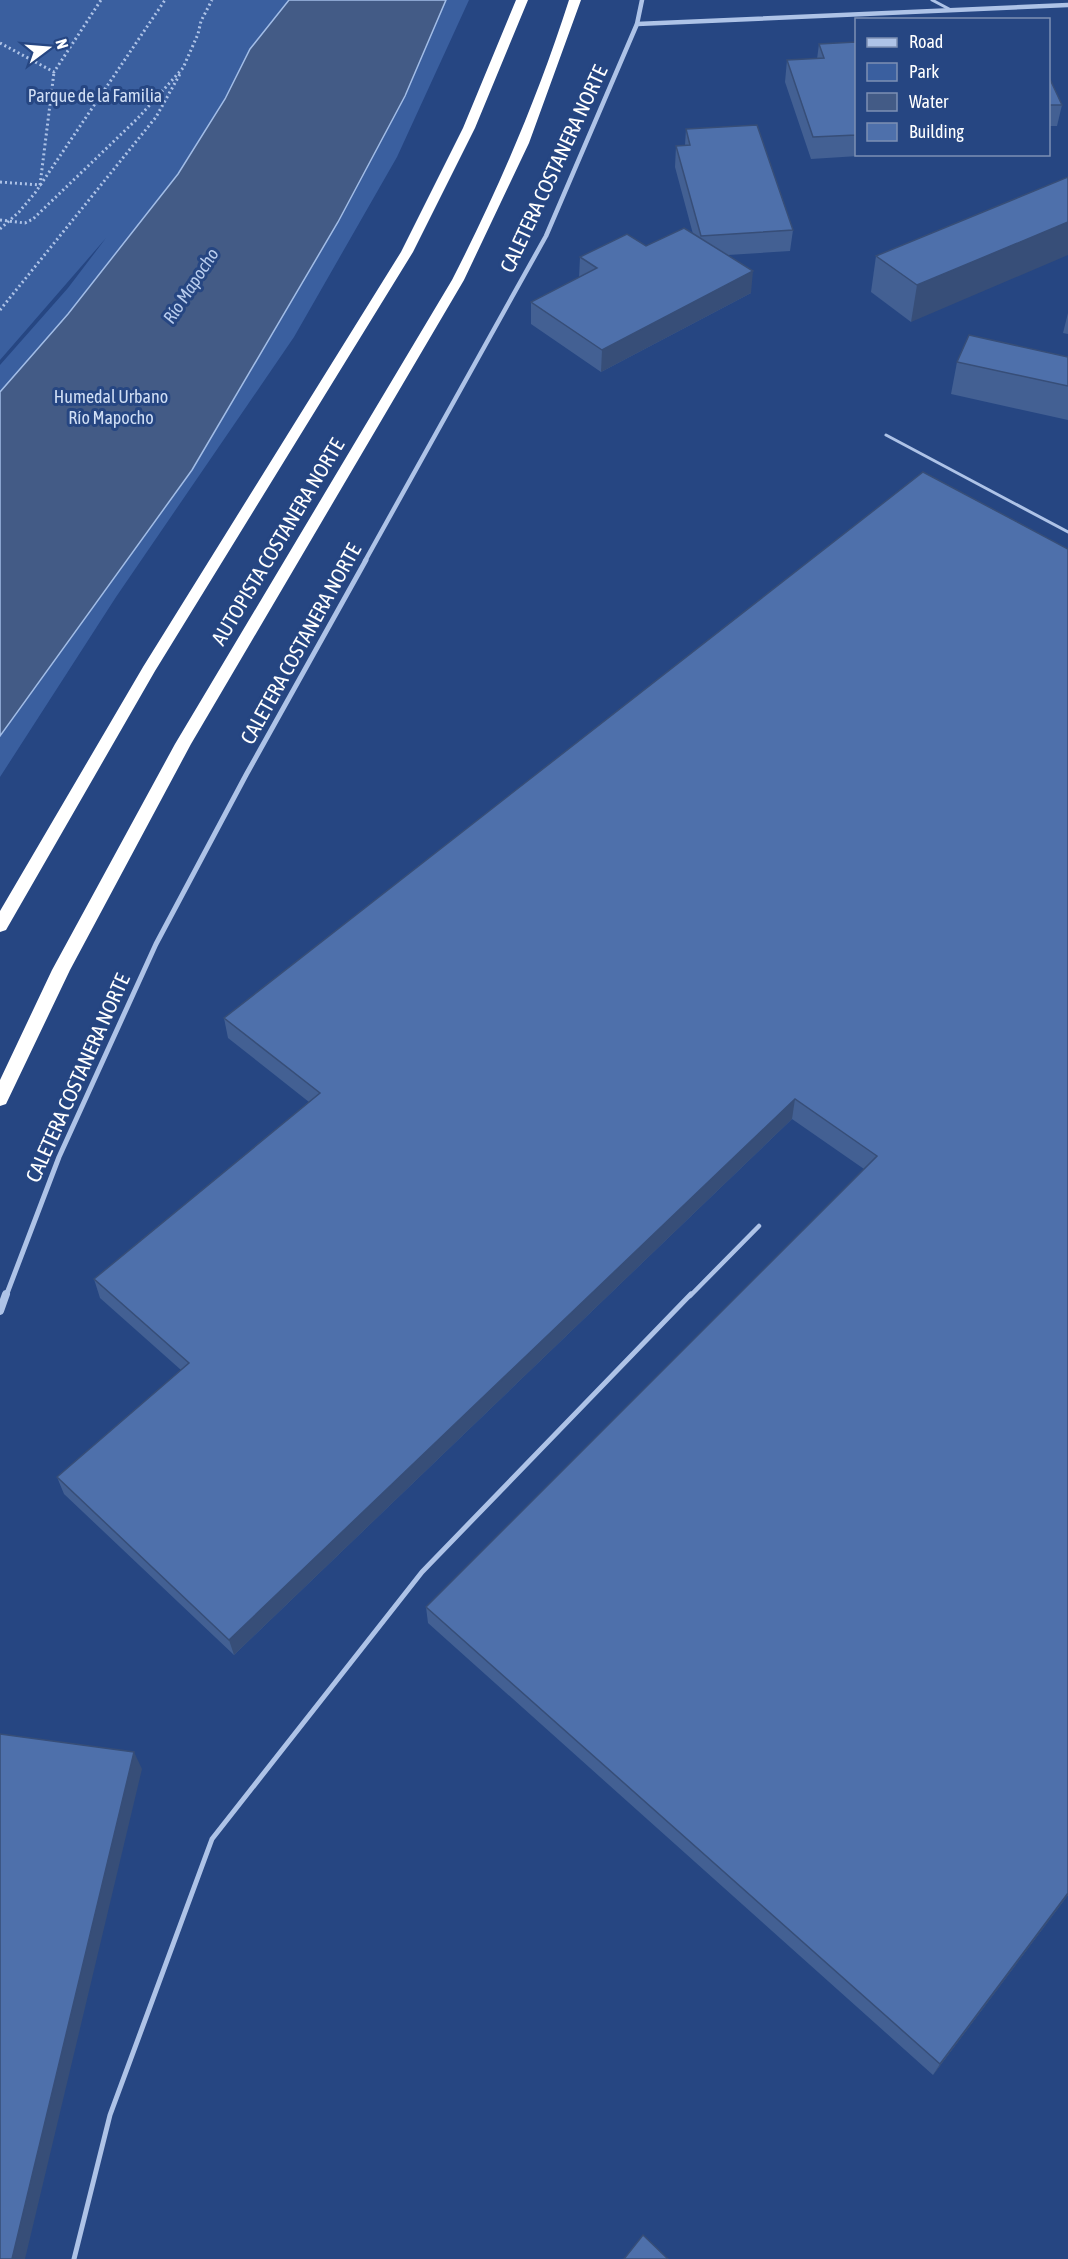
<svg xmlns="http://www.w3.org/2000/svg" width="1068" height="2259" viewBox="0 0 1068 2259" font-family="'Asap Condensed',sans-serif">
  <rect width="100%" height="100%" fill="#264682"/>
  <!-- green -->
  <path fill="#3a5f9f" d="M0,0H469L397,157L294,337L116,597L0,777V365L68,288L106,238L0,360Z"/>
  <!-- water -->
  <path fill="#435b86" stroke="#a2bde7" stroke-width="1.5" d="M289,0H446L405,96L338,222L192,470L0,736V392L68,314L178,174L225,99L250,49Z"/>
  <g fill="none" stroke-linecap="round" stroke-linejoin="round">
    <!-- path -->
    <g stroke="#aec3e7" stroke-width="3" stroke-dasharray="2 3" stroke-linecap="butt">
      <path d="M0,43L54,72L101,0"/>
      <path d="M0,182L40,185L54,72"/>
      <path d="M0,220L25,223L33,219L138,118L183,68L198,34L201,21L212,0"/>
      <path d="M0,229L19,212L35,193L165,0"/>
      <path d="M0,310L156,117L180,74"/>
    </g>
    <!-- lane-far2 -->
    <g stroke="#aec3e7" stroke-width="3">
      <path d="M932,0L951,10"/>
      <path d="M886,435L1068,532"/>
    </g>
    <!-- lane-far1 -->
    <path stroke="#aec3e7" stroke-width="4.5" d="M690,1296L759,1226"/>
    <!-- lane -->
    <path stroke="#aec3e7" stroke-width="5" d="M74,2259L110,2115L212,1839L422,1572L691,1294"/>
    <!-- street-far2 -->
    <g stroke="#aec3e7" stroke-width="4.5">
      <path d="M637,24L1068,5"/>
      <path d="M365,561L546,236L637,24L642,0"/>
    </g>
    <!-- street-far1 -->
    <path stroke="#aec3e7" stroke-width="5" d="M6,1296L59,1157L156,944L246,775L366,560"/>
    <!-- street -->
    <path stroke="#aec3e7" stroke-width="8" d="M0,1311L6,1294"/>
    <!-- highway -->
    <g fill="#fff" fill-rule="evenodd">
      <path d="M516,0H528L475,128L413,252L155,671L6,930L0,932V911L143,667L401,252L463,128Z"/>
      <path d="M569,0H581L529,143L464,280L191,744L70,970L6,1104L0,1106V1080L52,970L175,744L452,280C498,190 538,97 569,0Z"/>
    </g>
  </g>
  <!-- wall -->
  <g fill="#436093">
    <path d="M856,42V154H890L811,159L785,82L787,60L817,59L819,44Z"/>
    <path d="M1048,75L1062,105L1057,126H1048Z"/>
    <path d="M686,129L793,230L790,251L728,255L751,293L601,372L531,324V302L579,278L580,257L646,246L693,234L675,167L676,146L685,145Z"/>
    <path d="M1068,177L911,322L871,292L876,256Z"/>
    <path d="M1068,313V334L1063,333Z"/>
    <path d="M1068,357V420L951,394L957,362Z"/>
    <path d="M923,472L1068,1895L933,2075L428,1623L426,1607L864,1169L792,1119L234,1655L64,1494L57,1477L181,1370L100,1298L94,1279L309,1102L228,1038L224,1018Z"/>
  </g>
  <!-- shaded-wall -->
  <g fill="#374e78">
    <path d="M1068,222V255L911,322L917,285Z"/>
    <path d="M753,271L751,293L601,372L602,350Z"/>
    <path d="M795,1099L792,1119L234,1655L229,1640Z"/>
    <path d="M134,1752L142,1769L25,2259H12Z"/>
    <path d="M1068,1893V1895L933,2075L940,2064Z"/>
  </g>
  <!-- building -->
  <g fill="#4e70ab" stroke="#374e78" stroke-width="1.5">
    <path d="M856,42V135L813,137L787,60L824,58L819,44Z"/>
    <path d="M1048,75L1062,105H1048Z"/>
    <path d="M757,125L793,230L701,236L676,146L690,145L686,129Z"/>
    <path d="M1068,177V222L917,285L876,256Z"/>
    <path d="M684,228L753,271L602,350L531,302L597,268L580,257L627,234L646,246Z"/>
    <path d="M969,335L1068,357V386L957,362Z"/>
    <path d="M923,472L1068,549V1893L940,2064L426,1607L877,1156L795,1099L229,1640L57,1477L189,1363L94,1279L320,1093L224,1018Z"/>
    <path d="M0,1734L134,1752L12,2259H0Z"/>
    <path d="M643,2235L668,2259H624Z"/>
  </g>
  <g text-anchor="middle" stroke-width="6" stroke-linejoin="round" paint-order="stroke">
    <!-- far-park labels -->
    <g font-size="18" fill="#d1dff5" stroke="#264682">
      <text x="95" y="102">Parque de la Familia</text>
      <text x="111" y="403">Humedal Urbano<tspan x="111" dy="21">Río Mapocho</tspan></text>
    </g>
    <!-- far-water labels -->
    <g font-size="18" font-style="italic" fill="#b9cdee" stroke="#264682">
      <text transform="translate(191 286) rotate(-57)" y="6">Río Mapocho</text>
    </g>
    <!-- street labels -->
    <g font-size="21" fill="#fff" stroke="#264682">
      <text transform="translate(554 169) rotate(-65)" y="7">CALETERA COSTANERA NORTE</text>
      <text transform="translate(278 542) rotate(-59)" y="7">AUTOPISTA COSTANERA NORTE</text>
      <text transform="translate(301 644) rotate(-61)" y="7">CALETERA COSTANERA NORTE</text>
      <text transform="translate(78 1078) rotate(-66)" y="7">CALETERA COSTANERA NORTE</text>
    </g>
  </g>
  <!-- legend -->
  <rect x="855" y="18" width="195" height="138" fill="#264682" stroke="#7d90b4" stroke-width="1.5"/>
  <rect x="867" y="38" width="30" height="9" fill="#aec3e7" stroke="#7d90b4" stroke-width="1.5"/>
  <text x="909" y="48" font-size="18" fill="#ffffff">Road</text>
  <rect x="867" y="63" width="30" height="18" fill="#3a5f9f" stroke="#7d90b4" stroke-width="1.5"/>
  <text x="909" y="78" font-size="18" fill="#ffffff">Park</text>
  <rect x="867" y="93" width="30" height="18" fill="#435b86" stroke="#7d90b4" stroke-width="1.5"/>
  <text x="909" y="108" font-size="18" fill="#ffffff">Water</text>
  <rect x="867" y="123" width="30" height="18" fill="#4e70ab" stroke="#7d90b4" stroke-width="1.5"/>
  <text x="909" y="138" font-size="18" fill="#ffffff">Building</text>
  <!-- north arrow -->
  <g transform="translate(48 48) rotate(74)" stroke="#264682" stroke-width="4.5" paint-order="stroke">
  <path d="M0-4.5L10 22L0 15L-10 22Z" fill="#ffffff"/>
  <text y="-9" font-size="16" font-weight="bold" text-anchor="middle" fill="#ffffff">N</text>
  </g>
</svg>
